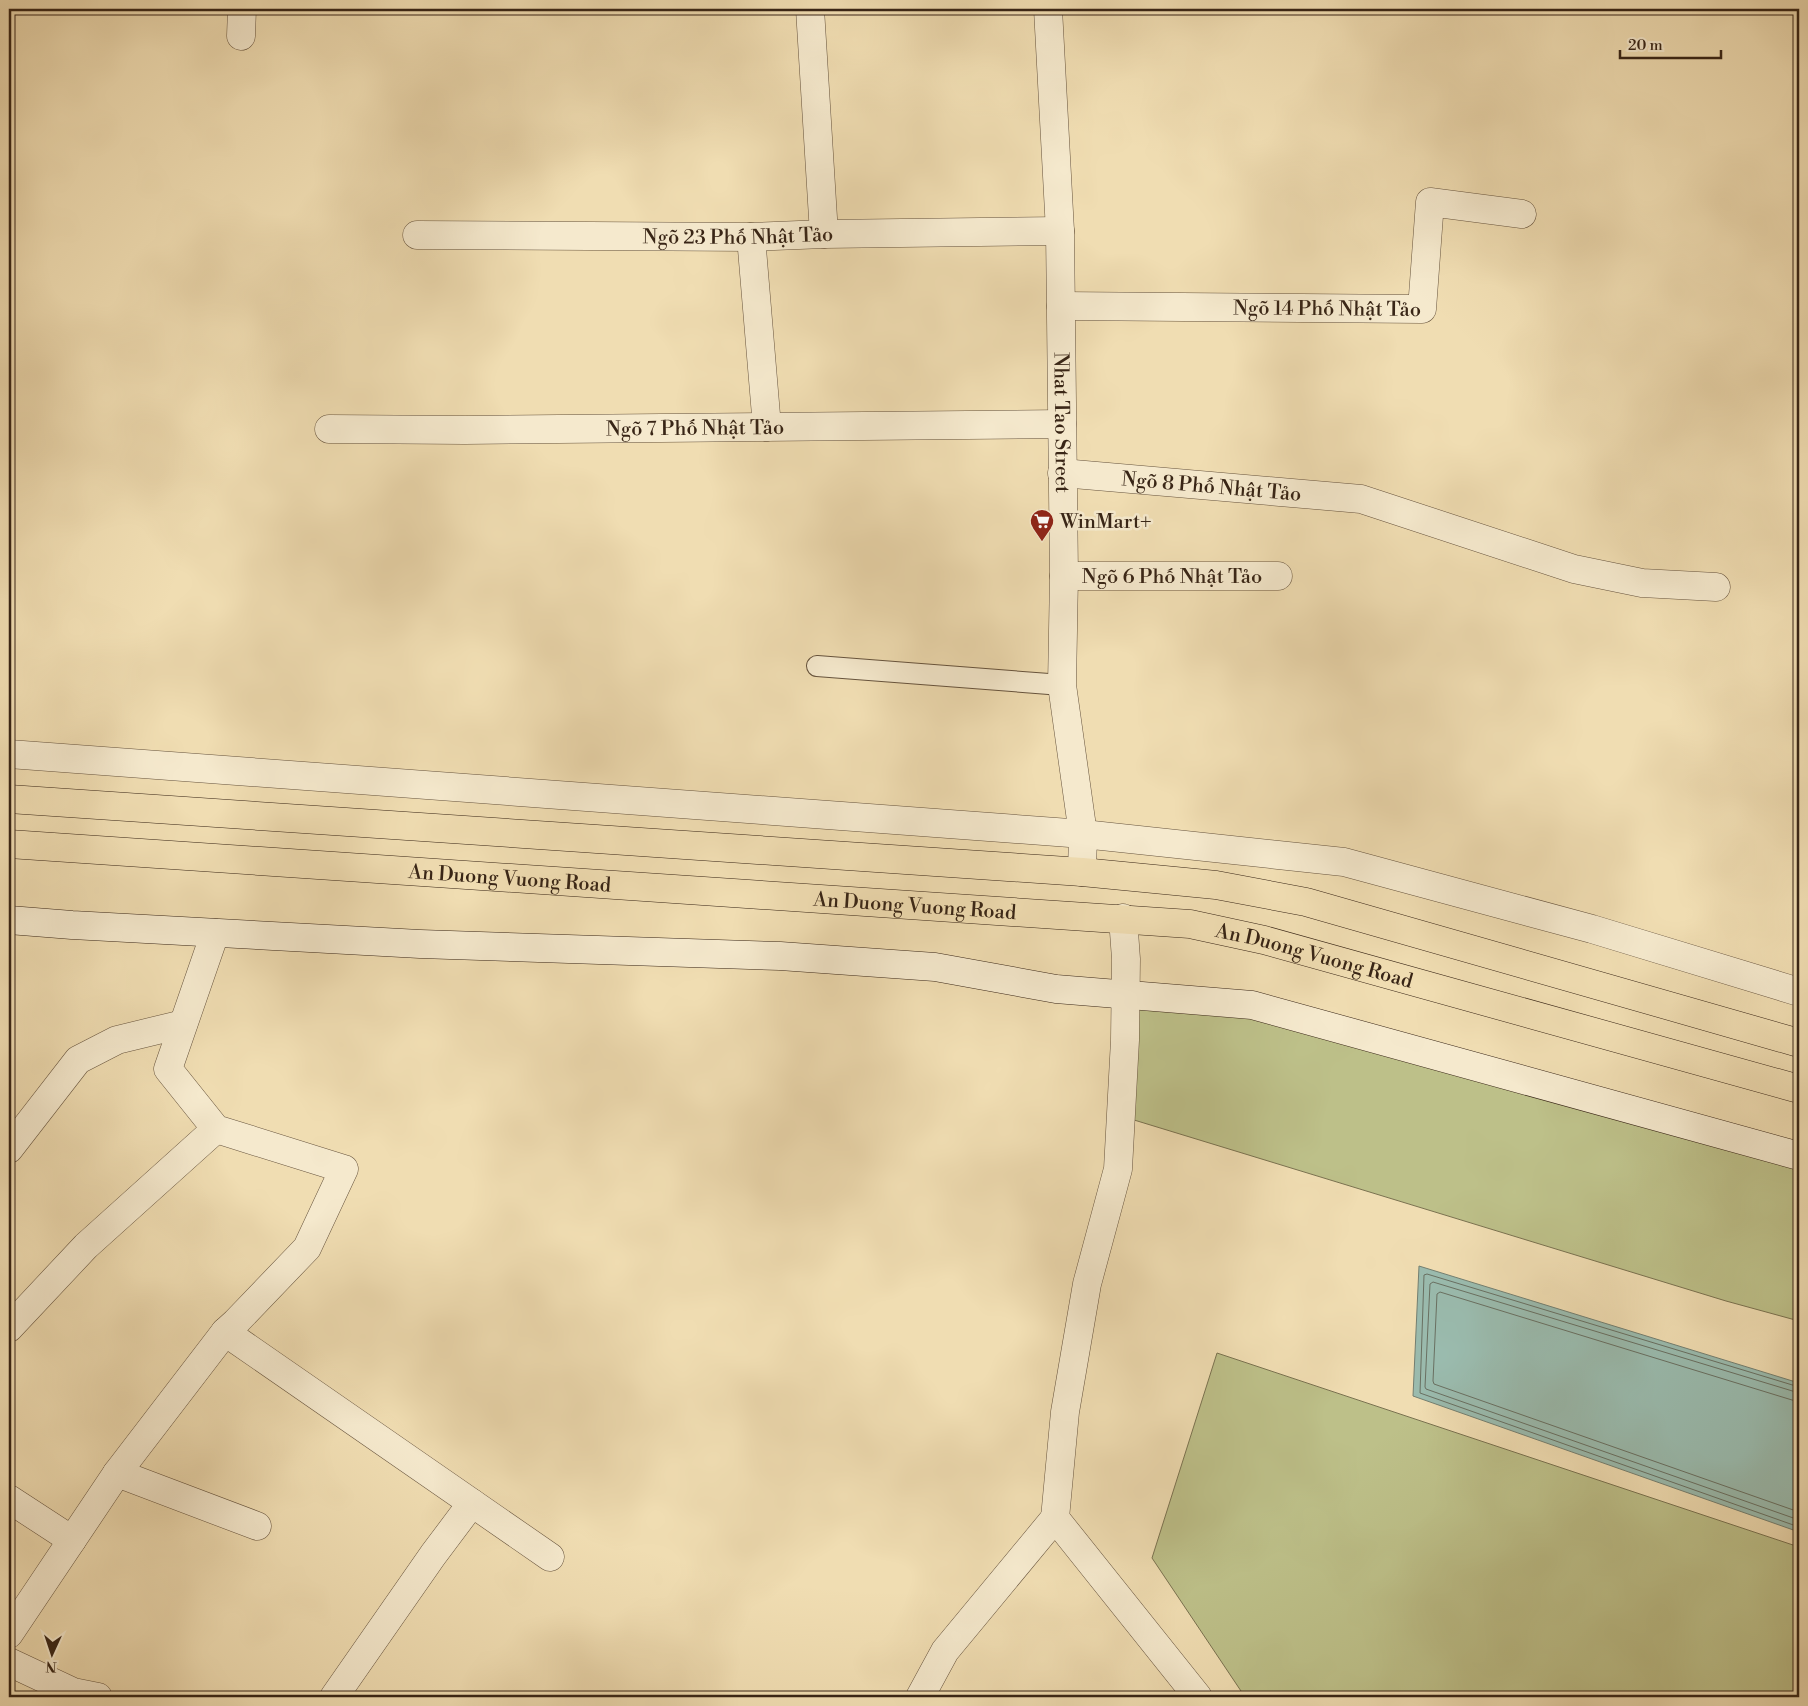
<svg xmlns="http://www.w3.org/2000/svg" width="1808" height="1706" viewBox="0 0 1808 1706" font-family="'Libre Bodoni',serif">
  <rect width="100%" height="100%" fill="#f0ddb2"/>
  <filter id="stains"><feTurbulence type="fractalNoise" baseFrequency=".004" numOctaves="4"/><feColorMatrix values="0 0 0 0 .2 0 0 0 0 .09 0 0 0 0 .02 0 0 0 .5 -.17"/></filter>
  <radialGradient id="worn" r=".72"><stop offset=".6" stop-color="#630" stop-opacity="0"/><stop offset="1" stop-color="#630" stop-opacity=".3"/></radialGradient>
  <!-- green -->
  <g fill="#bdc089" stroke="#7a7250">
    <path d="M1125,995L1252,1005L1799,1157V1321L1726,1301L1121,1116Z"/>
    <path d="M1217,1353L1799,1547V1697H1245L1152,1558Z"/>
  </g>
  <!-- water -->
  <path fill="#9abbae" stroke="#737f71" d="M1419,1266L1799,1383V1532L1413,1396Z"/>
  <g fill="none" stroke-linecap="round" stroke-linejoin="round">
    <!-- shore -->
    <g stroke="#697062" stroke-width="1">
      <path d="M1799,1387L1427,1274L1424,1275L1420,1393L1799,1527"/>
      <path d="M1799,1393L1433,1282L1430,1284L1425,1387L1426,1389L1799,1520"/>
      <path d="M1799,1401L1792,1400L1440,1292L1437,1294L1433,1381L1434,1384L1799,1512"/>
    </g>
    <!-- lane casing -->
    <g stroke="#66533d" stroke-width="22">
      <path id="lane" d="M817,666L1062,685"/>
    </g>
    <!-- street casing -->
    <g stroke="#66533d" stroke-width="29">
      <g id="street">
        <path d="M810,9L824,234"/>
        <path id="s1" d="M1048,9L1060,231L1064,576L1062,685L1083,834L1082,872"/>
        <path d="M241,36L242,9"/>
        <path id="s2" d="M417,235L751,237L824,234L1060,231"/>
        <path d="M751,237L767,427"/>
        <path id="s3" d="M1061,306L1422,309L1430,202L1522,214"/>
        <path id="s4" d="M329,429L465,430L1062,424"/>
        <path id="s5" d="M1062,473L1361,499L1574,569L1642,583L1716,587"/>
        <path id="s6" d="M1064,576H1278"/>
        <path d="M9,754L1083,834L1344,862L1592,929L1799,992"/>
        <path d="M1123,918L1126,959L1125,1040L1118,1169L1087,1284L1065,1412L1055,1518L1198,1697"/>
        <path d="M9,1149L78,1060L117,1040L183,1024"/>
        <path d="M9,1328L86,1246L216,1129"/>
        <path d="M225,1332L550,1557"/>
        <path d="M117,1473L257,1526"/>
        <path d="M9,1499L72,1540"/>
        <path d="M9,1634L117,1473L225,1332L236,1322L307,1248L344,1169L216,1129L168,1069L215,933"/>
        <path d="M9,1662L73,1692L98,1697"/>
        <path d="M334,1697L433,1555L472,1503"/>
        <path d="M920,1697L945,1651L1055,1518"/>
      </g>
    </g>
    <!-- secondary casing -->
    <g stroke="#382516" stroke-width="29">
      <path id="secondary" d="M9,920L72,925L420,944L780,956L935,967L1056,989L1252,1005L1799,1156"/>
    </g>
    <!-- primary casing -->
    <g stroke="#382516" stroke-width="29">
      <g id="primary">
        <path d="M9,799L1082,872L1216,885L1306,902L1799,1043"/>
        <path id="s7" d="M9,844L1190,924L1264,940L1799,1089"/>
      </g>
    </g>
    <!-- lane -->
    <use href="#lane" stroke="#f5e9cd" stroke-width="20"/>
    <!-- street -->
    <use href="#street" stroke="#f5e9cd" stroke-width="28"/>
    <!-- secondary -->
    <use href="#secondary" stroke="#f5e9cd" stroke-width="28"/>
    <!-- primary -->
    <use href="#primary" stroke="#f0ddb2" stroke-width="28"/>
  </g>
  <!-- icons -->
  <defs>
    <g id="supermarket-pin" transform="scale(1.25)"><path d="M0 17L-7.5 6A9.5 9.5 0 1 1 7.5 6Z" fill="#8f2418" stroke="#f5e9cd"/><path d="M-6-5.5h2.5l.6 2H6L4.5 2H-2.5L-4.4-4H-6ZM-1.5 3.2a1.3 1.3 0 1 0 .1 0ZM3 3.2a1.3 1.3 0 1 0 .1 0Z" fill="#fff"/></g>
  </defs>
  <g fill-rule="evenodd">
    <use href="#supermarket-pin" x="1042" y="521"/>
  </g>
  <g text-anchor="middle" stroke-width="5" stroke-linejoin="round" paint-order="stroke">
    <!-- street labels -->
    <g font-size="20" fill="#382516" stroke="#f5e9cd">
      <text dy="7" stroke="none"><textPath href="#s2" startOffset="321">Ngõ 23 Phố Nhật Tảo</textPath></text>
      <text dy="7" stroke="none"><textPath href="#s3" startOffset="266">Ngõ 14 Phố Nhật Tảo</textPath></text>
      <text dy="7" stroke="none"><textPath href="#s1" startOffset="414">Nhat Tao Street</textPath></text>
      <text dy="7" stroke="none"><textPath href="#s4" startOffset="366">Ngõ 7 Phố Nhật Tảo</textPath></text>
      <text dy="7" stroke="none"><textPath href="#s5" startOffset="150">Ngõ 8 Phố Nhật Tảo</textPath></text>
      <text dy="7" stroke="none"><textPath href="#s6" startOffset="108">Ngõ 6 Phố Nhật Tảo</textPath></text>
      <text dy="7" stroke="none"><textPath href="#s7" startOffset="502">An Duong Vuong Road</textPath></text>
      <text dy="7" stroke="none"><textPath href="#s7" startOffset="908">An Duong Vuong Road</textPath></text>
      <text dy="7" stroke="none"><textPath href="#s7" startOffset="1312">An Duong Vuong Road</textPath></text>
    </g>
    <!-- poi labels -->
    <g font-size="20" fill="#382516" stroke="#f5e9cd" text-anchor="start">
      <text x="1060" y="528">WinMart+</text>
    </g>
  </g>
  <!-- margin -->
  <rect width="1808" height="1706" fill="none" stroke="#f0ddb2" stroke-width="30"/>
  <rect x="10" y="10" width="1788" height="1686" fill="none" stroke="#382516" stroke-width="2.5"/>
  <rect x="15" y="15" width="1778" height="1676" fill="none" stroke="#382516"/>
  <!-- north arrow -->
  <g transform="translate(52 1654) rotate(183)" stroke="#f5e9cd" stroke-width="4" paint-order="stroke">
  <path d="M0-4L9 19L0 12L-9 19Z" fill="#382516"/>
  <text y="-8" font-size="14" font-weight="bold" text-anchor="middle" fill="#382516">N</text>
  </g>
  <!-- scale -->
  <path d="M1620 50v8h101v-8" fill="none" stroke="#382516" stroke-width="2.5"/>
  <text x="1628" y="50" font-size="15" fill="#382516" stroke="#f5e9cd" stroke-width="4" paint-order="stroke">20 m</text>
  <rect width="100%" height="100%" filter="url(#stains)"/>
  <rect width="100%" height="100%" fill="url(#worn)"/>
</svg>
